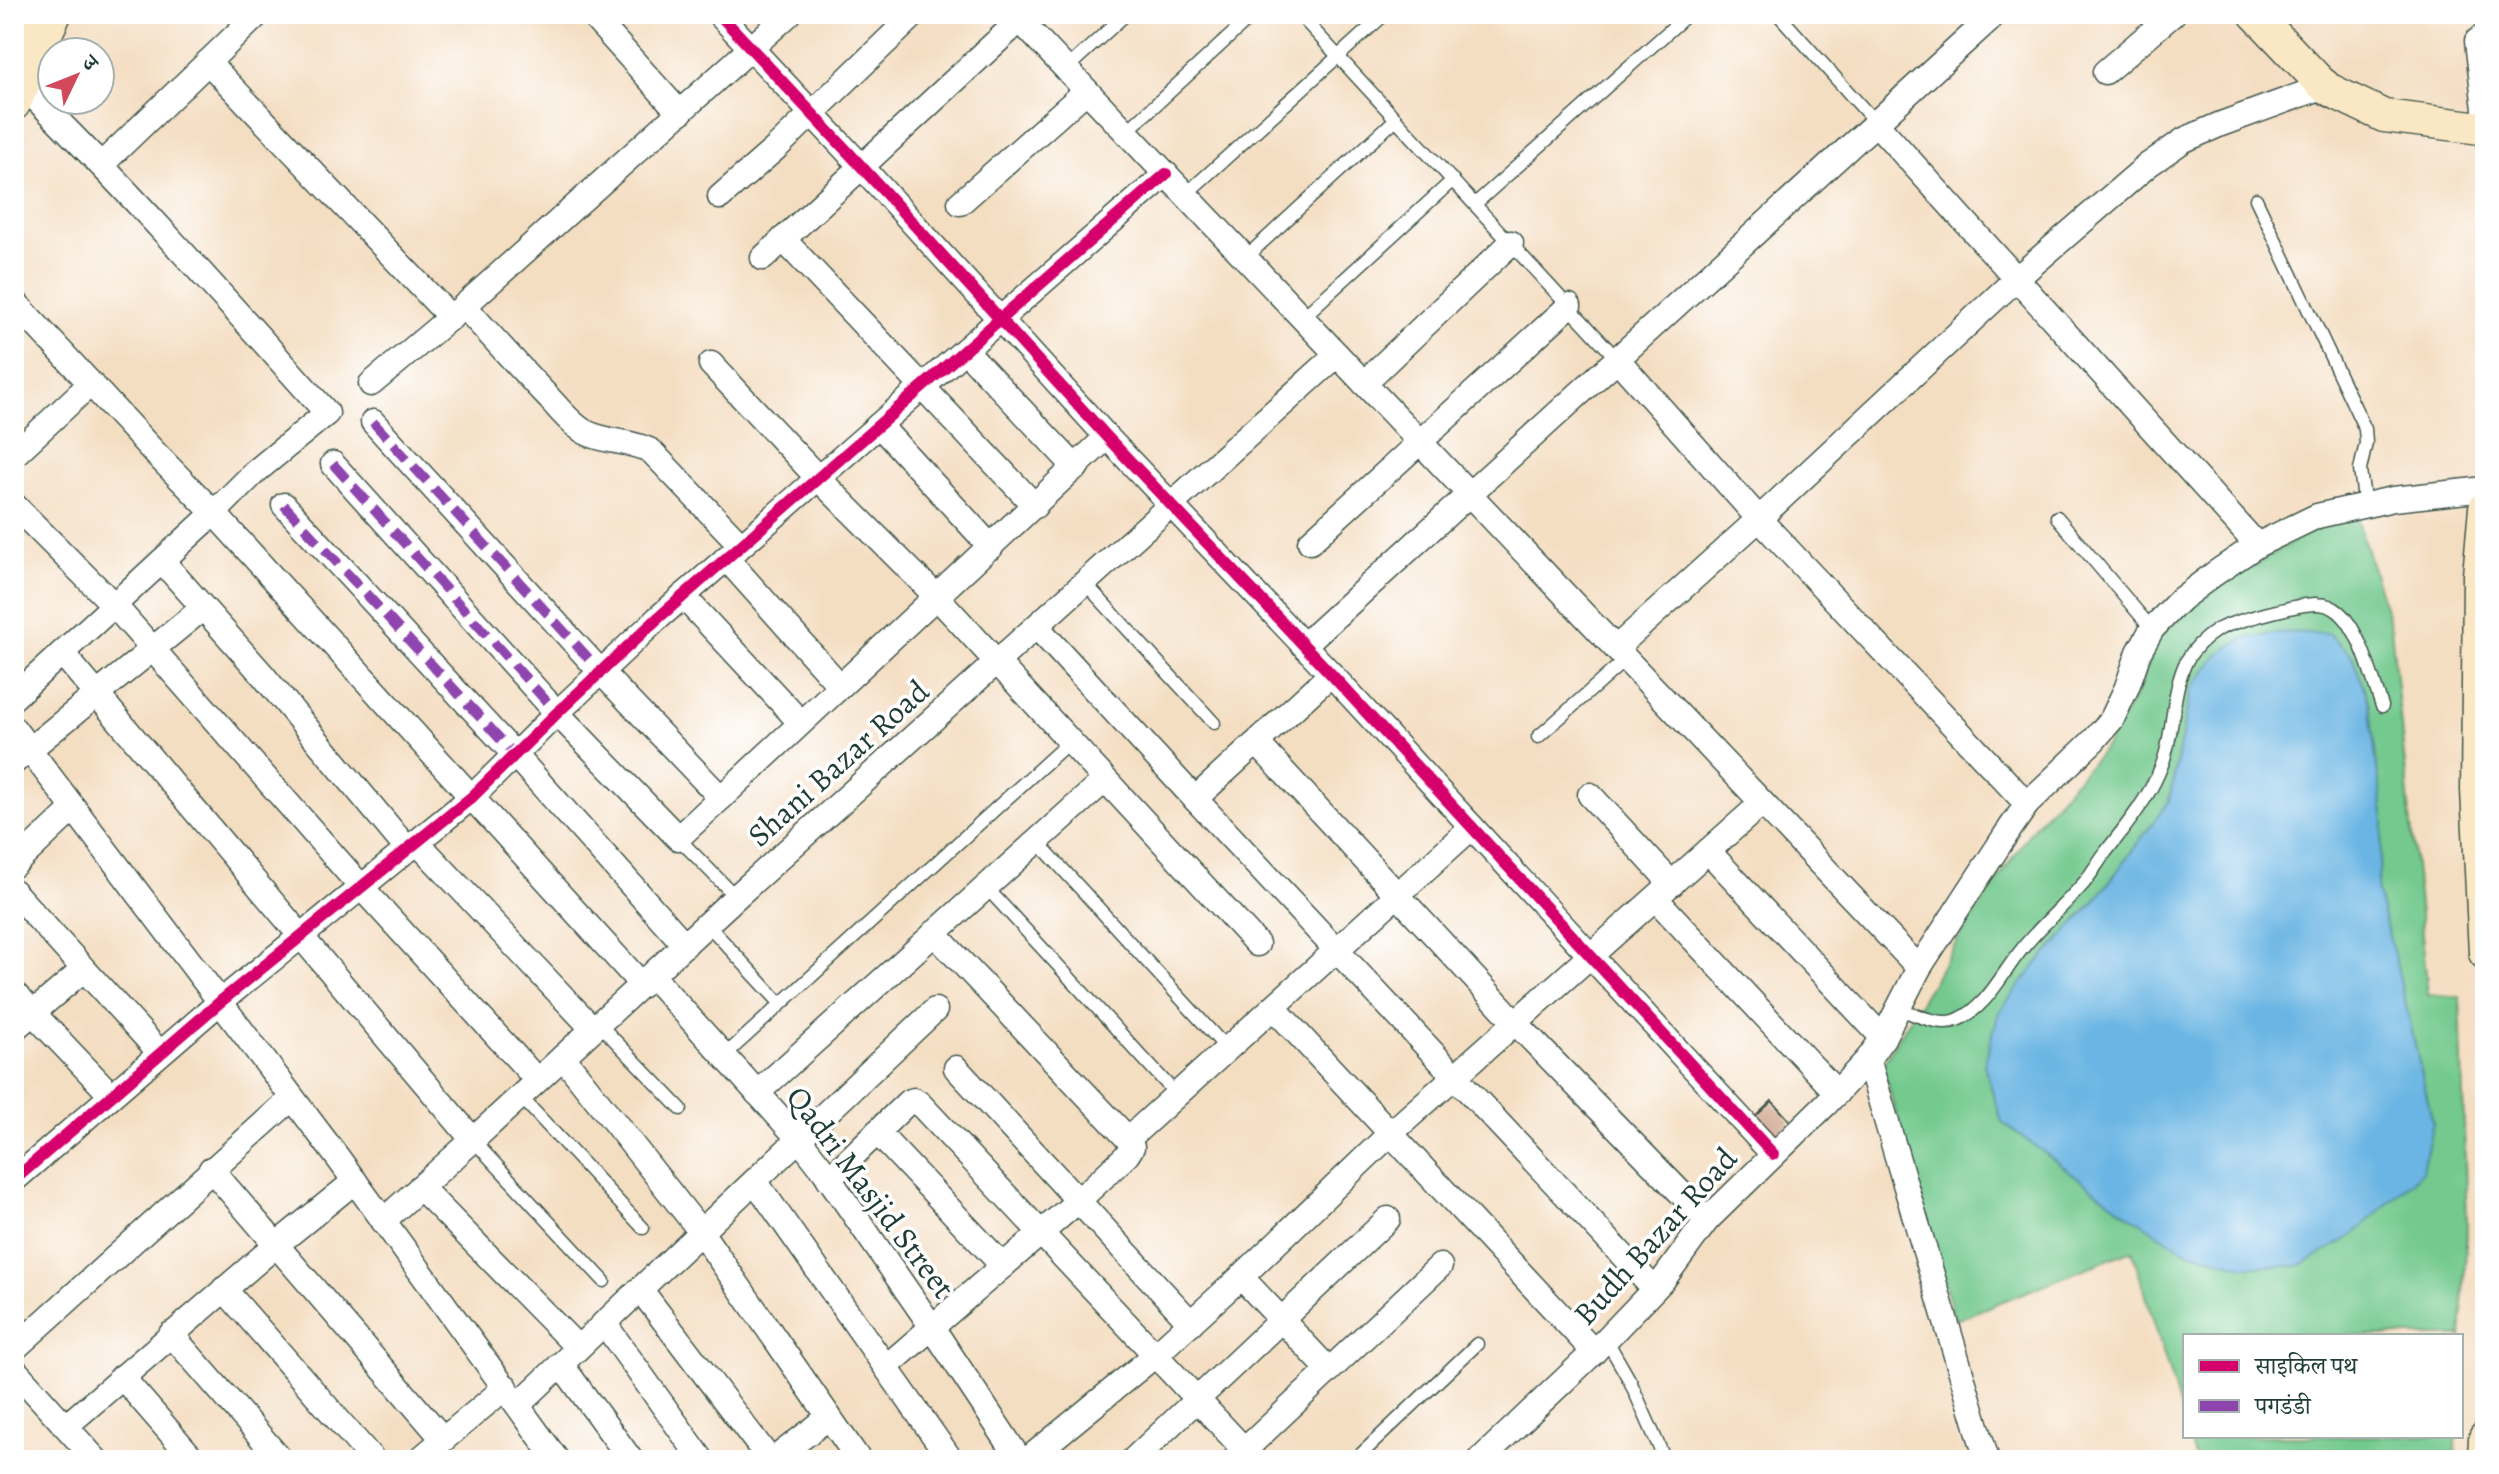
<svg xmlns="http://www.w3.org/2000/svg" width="2499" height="1474" viewBox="0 0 2499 1474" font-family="Alegreya,'Noto Serif Devanagari',serif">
  <rect width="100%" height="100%" fill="#fff"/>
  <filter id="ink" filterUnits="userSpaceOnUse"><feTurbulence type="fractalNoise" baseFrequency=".0125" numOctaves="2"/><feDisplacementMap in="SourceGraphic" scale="16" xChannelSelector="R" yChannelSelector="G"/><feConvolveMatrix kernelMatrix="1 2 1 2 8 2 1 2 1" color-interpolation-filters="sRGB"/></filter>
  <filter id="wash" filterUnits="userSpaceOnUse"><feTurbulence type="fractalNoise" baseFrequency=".006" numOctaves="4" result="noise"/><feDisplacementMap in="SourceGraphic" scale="32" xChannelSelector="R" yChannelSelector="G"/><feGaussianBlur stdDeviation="1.8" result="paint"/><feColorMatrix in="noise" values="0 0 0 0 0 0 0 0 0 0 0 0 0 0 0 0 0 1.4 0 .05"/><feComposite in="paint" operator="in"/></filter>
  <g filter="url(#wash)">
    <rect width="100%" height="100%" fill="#f4dec2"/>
    <!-- green -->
    <g fill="#73c98e" stroke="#498361" stroke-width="2">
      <path d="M2356,515L2391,628L2428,994L2460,997L2467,1225L2461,1343V1336H2185V1424L2132,1250L1955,1320L1882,1065L1961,935L2032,829L2107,745L2142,683L2154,643L2197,601L2312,530Z"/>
      <path d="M2189,1436H2456L2455,1460H2196Z"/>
    </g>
    <!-- water -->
    <path fill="#6bb5e3" stroke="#45798c" stroke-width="2" d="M2286,632L2329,634L2352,655L2369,702L2384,822L2377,892L2396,962L2433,1123L2422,1172L2352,1236L2299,1266H2244L2184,1250L2132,1217L2002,1122L1984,1065L1999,1012L2036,965L2095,901L2169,801L2191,689L2218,655L2242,639Z"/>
    <g id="blocks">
      <!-- building -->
      <path fill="#d0a48e" d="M1772,1101L1791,1122L1773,1140L1753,1119Z"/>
    </g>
  </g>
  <g filter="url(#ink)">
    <use href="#blocks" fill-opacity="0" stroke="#3f5549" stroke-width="2"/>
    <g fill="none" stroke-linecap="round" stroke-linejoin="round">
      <!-- lane casing -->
      <g stroke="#3f5549" stroke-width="15">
        <g id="lane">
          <path d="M1299,14L1618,360"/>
          <path d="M1778,14L1876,123"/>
          <path d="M1066,69L1126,14"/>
          <path d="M1126,132L1254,14"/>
          <path d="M1185,195L1385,14"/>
          <path d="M2256,199L2365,429L2366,443L2360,470L2365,506"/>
          <path d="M1475,204L1688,14"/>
          <path d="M1245,258L1396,119"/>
          <path d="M1302,318L1453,180"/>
          <path d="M2057,517L2152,629"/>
          <path d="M1085,583L1214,723"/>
          <path d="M1538,737L1626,659"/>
          <path d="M678,838L736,897"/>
          <path d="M1037,841L1228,1050"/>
          <path d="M986,887L1177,1095"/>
          <path d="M707,924L781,1004"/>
          <path d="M1898,1009C1916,1014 1939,1027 1957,1020C1987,1008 2002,973 2022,949C2041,925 2064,906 2084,883C2092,873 2098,862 2105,853C2125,827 2146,802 2159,772C2175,738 2170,693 2187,660C2194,648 2206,637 2217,630C2231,622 2301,603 2317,604C2325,604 2333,607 2339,612C2361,631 2372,679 2382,706"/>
          <path d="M599,1024L681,1109"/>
          <path d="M724,1056L1070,741"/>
          <path d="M520,1096L643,1228"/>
          <path d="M473,1140L604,1281"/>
          <path d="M1606,1339L1630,1381L1665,1460"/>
          <path d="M1355,1460L1477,1344"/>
        </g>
      </g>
      <!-- street casing -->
      <g stroke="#3f5549" stroke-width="27">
        <g id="street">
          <path d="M591,14L680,113"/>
          <path d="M719,14L861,166L1107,437L1331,674L1773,1154"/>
          <path d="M1014,14L1919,968"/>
          <path d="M2485,35L2477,41L2485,109"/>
          <path d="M208,62L451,318"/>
          <path d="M2105,72L2173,14"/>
          <path d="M14,81L23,86C129,190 228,302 327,413L255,472L214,513L14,697"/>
          <path d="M1876,123L2257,545"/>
          <path d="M101,165L258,14"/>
          <path d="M720,197L776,148L915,14"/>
          <path d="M960,203L1086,91"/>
          <path d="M783,239L1035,506"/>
          <path d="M763,258L1020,20"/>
          <path d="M14,301L154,452L214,513L642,985"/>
          <path d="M464,306C492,337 520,368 549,398C560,410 571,424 585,432C606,443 630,440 651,451L741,545"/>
          <path d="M965,350L1076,468"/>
          <path d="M1618,360L1759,519L2027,804"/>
          <path d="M711,364L818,478L937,597L1257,944"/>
          <path d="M1364,383L1511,243"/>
          <path d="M371,384L464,306L789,14"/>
          <path d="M373,422L600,671L721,798"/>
          <path d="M879,425L991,547"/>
          <path d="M14,455L90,384"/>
          <path d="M333,464L557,713L678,838L1107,437"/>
          <path d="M14,505L114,605L362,888L537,1080"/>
          <path d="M284,505L515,755L685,945"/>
          <path d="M1310,542L1569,306"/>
          <path d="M726,558L840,686"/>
          <path d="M162,561L261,673L408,850"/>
          <path d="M683,596L800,722"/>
          <path d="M1037,627L1195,799L1331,674"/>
          <path d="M1304,645L1995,14"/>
          <path d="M1616,648L1759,519L2016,279L2148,165L2184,140L2221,124L2325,86"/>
          <path d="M62,653L473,1140"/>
          <path d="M14,729L338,1158L557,1460"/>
          <path d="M1257,743L1514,1021L1707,1220"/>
          <path d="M14,762L203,608"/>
          <path d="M1590,795L1672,884"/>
          <path d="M1195,799L1654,1289"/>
          <path d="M417,842L593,1029"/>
          <path d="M1708,851L1883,1038"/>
          <path d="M14,865L74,808"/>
          <path d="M14,892L160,1053"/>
          <path d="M1656,899L1837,1093"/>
          <path d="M652,976L799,1139L824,1171L932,1327L1020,1460"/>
          <path d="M14,993L111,1095"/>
          <path d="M1274,1008L1594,1352"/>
          <path d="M14,1029L83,970"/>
          <path d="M563,1057L701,1232L859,1460"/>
          <path d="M1868,1059L1987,1460"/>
          <path d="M956,1068L1191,1323"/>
          <path d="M757,1093L1105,780"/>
          <path d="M877,1132L1003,1266"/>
          <path d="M1128,1139L1472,827"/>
          <path d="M211,1169L443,1439"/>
          <path d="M829,1179L908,1102L914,1100L919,1103L1254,1460"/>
          <path d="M14,1180L220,1002L472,797L557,713L657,619L1166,174"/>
          <path d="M755,1181L951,1460"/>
          <path d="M420,1187L578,1348"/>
          <path d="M383,1221L473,1140L736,897L1337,355"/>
          <path d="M1241,1277L1329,1370"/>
          <path d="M224,1289L373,1460"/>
          <path d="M640,1289L770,1460"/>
          <path d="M604,1323L702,1460"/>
          <path d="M171,1334L281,1460"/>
          <path d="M14,1349L292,1098"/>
          <path d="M561,1364L631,1460"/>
          <path d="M886,1367L1079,1200L1127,1155L1132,1147L1128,1139L934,933"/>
          <path d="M14,1369L96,1460"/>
          <path d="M122,1377L194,1460"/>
          <path d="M518,1405L935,1010"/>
          <path d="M66,1426L275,1246L355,1181"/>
          <path d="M1235,1459L1440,1266"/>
          <path d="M419,1460L506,1387"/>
          <path d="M773,1460L829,1417"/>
          <path d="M1027,1460L1154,1356L1241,1277L1391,1133L1762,803"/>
          <path d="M1133,1460L1388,1219"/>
          <path d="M1480,1460L1594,1352L1663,1280L1707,1220L1826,1104L1868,1059L1883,1038L1919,968L2005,836L2027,804L2094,740L2112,719L2127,687L2139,652L2152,629L2181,599L2214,574L2257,545L2317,516L2393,499L2485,489"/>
        </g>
      </g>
      <!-- secondary casing -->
      <g stroke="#3f5549" stroke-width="35">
        <g id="secondary">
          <path d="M2255,14L2320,82L2330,90L2384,116L2481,128L2485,131"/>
          <path d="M14,32L23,14"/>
          <path d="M14,104L55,14"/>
          <path d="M2485,508L2479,575L2477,790L2485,953"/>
          <path d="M2484,1460L2485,1438"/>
        </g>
      </g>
      <!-- lane -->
      <use href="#lane" stroke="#fff" stroke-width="12"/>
      <!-- street -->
      <use href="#street" stroke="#fff" stroke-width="24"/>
      <!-- secondary -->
      <use href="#secondary" stroke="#fae7c3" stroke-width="32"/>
      <!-- quiet -->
      <g stroke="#8e44ad" stroke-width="10" stroke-dasharray="20 10" stroke-linecap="butt">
        <path d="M373,422L600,671"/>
        <path d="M333,464L557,713"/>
        <path d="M284,505L515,755"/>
      </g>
      <!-- cycleway casing -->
      <g stroke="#fff" stroke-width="17">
        <g id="cycleway">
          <path d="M719,14L861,166L1107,437L1331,674L1773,1154"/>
          <path d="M14,1180L220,1002L472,797L557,713L657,619L1166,174"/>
        </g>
      </g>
      <!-- cycleway -->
      <use href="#cycleway" stroke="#d6006c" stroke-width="12"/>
    </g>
  </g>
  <g text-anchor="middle" stroke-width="7" stroke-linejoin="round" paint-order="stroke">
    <!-- street labels -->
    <g font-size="32" fill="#1f3d34" stroke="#fff">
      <text transform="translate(838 763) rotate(-42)" y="11">Shani Bazar Road</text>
      <text transform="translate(871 1192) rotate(53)" y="11">Qadri Masjid Street</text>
      <text transform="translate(1655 1236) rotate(-48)" y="11">Budh Bazar Road</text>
    </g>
  </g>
  <!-- margin -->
  <rect width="2499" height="1474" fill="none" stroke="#fff" stroke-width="48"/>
  <!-- legend -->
  <rect x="2183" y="1334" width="280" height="104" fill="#ffffff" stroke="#a5b1ae" stroke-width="2"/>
  <rect x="2199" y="1360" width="40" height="12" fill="#d6006c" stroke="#a5b1ae" stroke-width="2"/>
  <text x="2255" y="1374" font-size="24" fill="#1f3d34">साइकिल पथ</text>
  <rect x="2199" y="1400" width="40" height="12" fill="#8e44ad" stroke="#a5b1ae" stroke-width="2"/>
  <text x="2255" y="1414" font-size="24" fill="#1f3d34">पगडंडी</text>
  <!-- north arrow -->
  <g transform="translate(76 76) rotate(47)"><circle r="38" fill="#ffffff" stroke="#a5b1ae" stroke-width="2"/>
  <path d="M0-6L14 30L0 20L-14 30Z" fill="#d1495b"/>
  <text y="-12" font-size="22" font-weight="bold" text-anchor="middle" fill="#1f3d34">उ</text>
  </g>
</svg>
